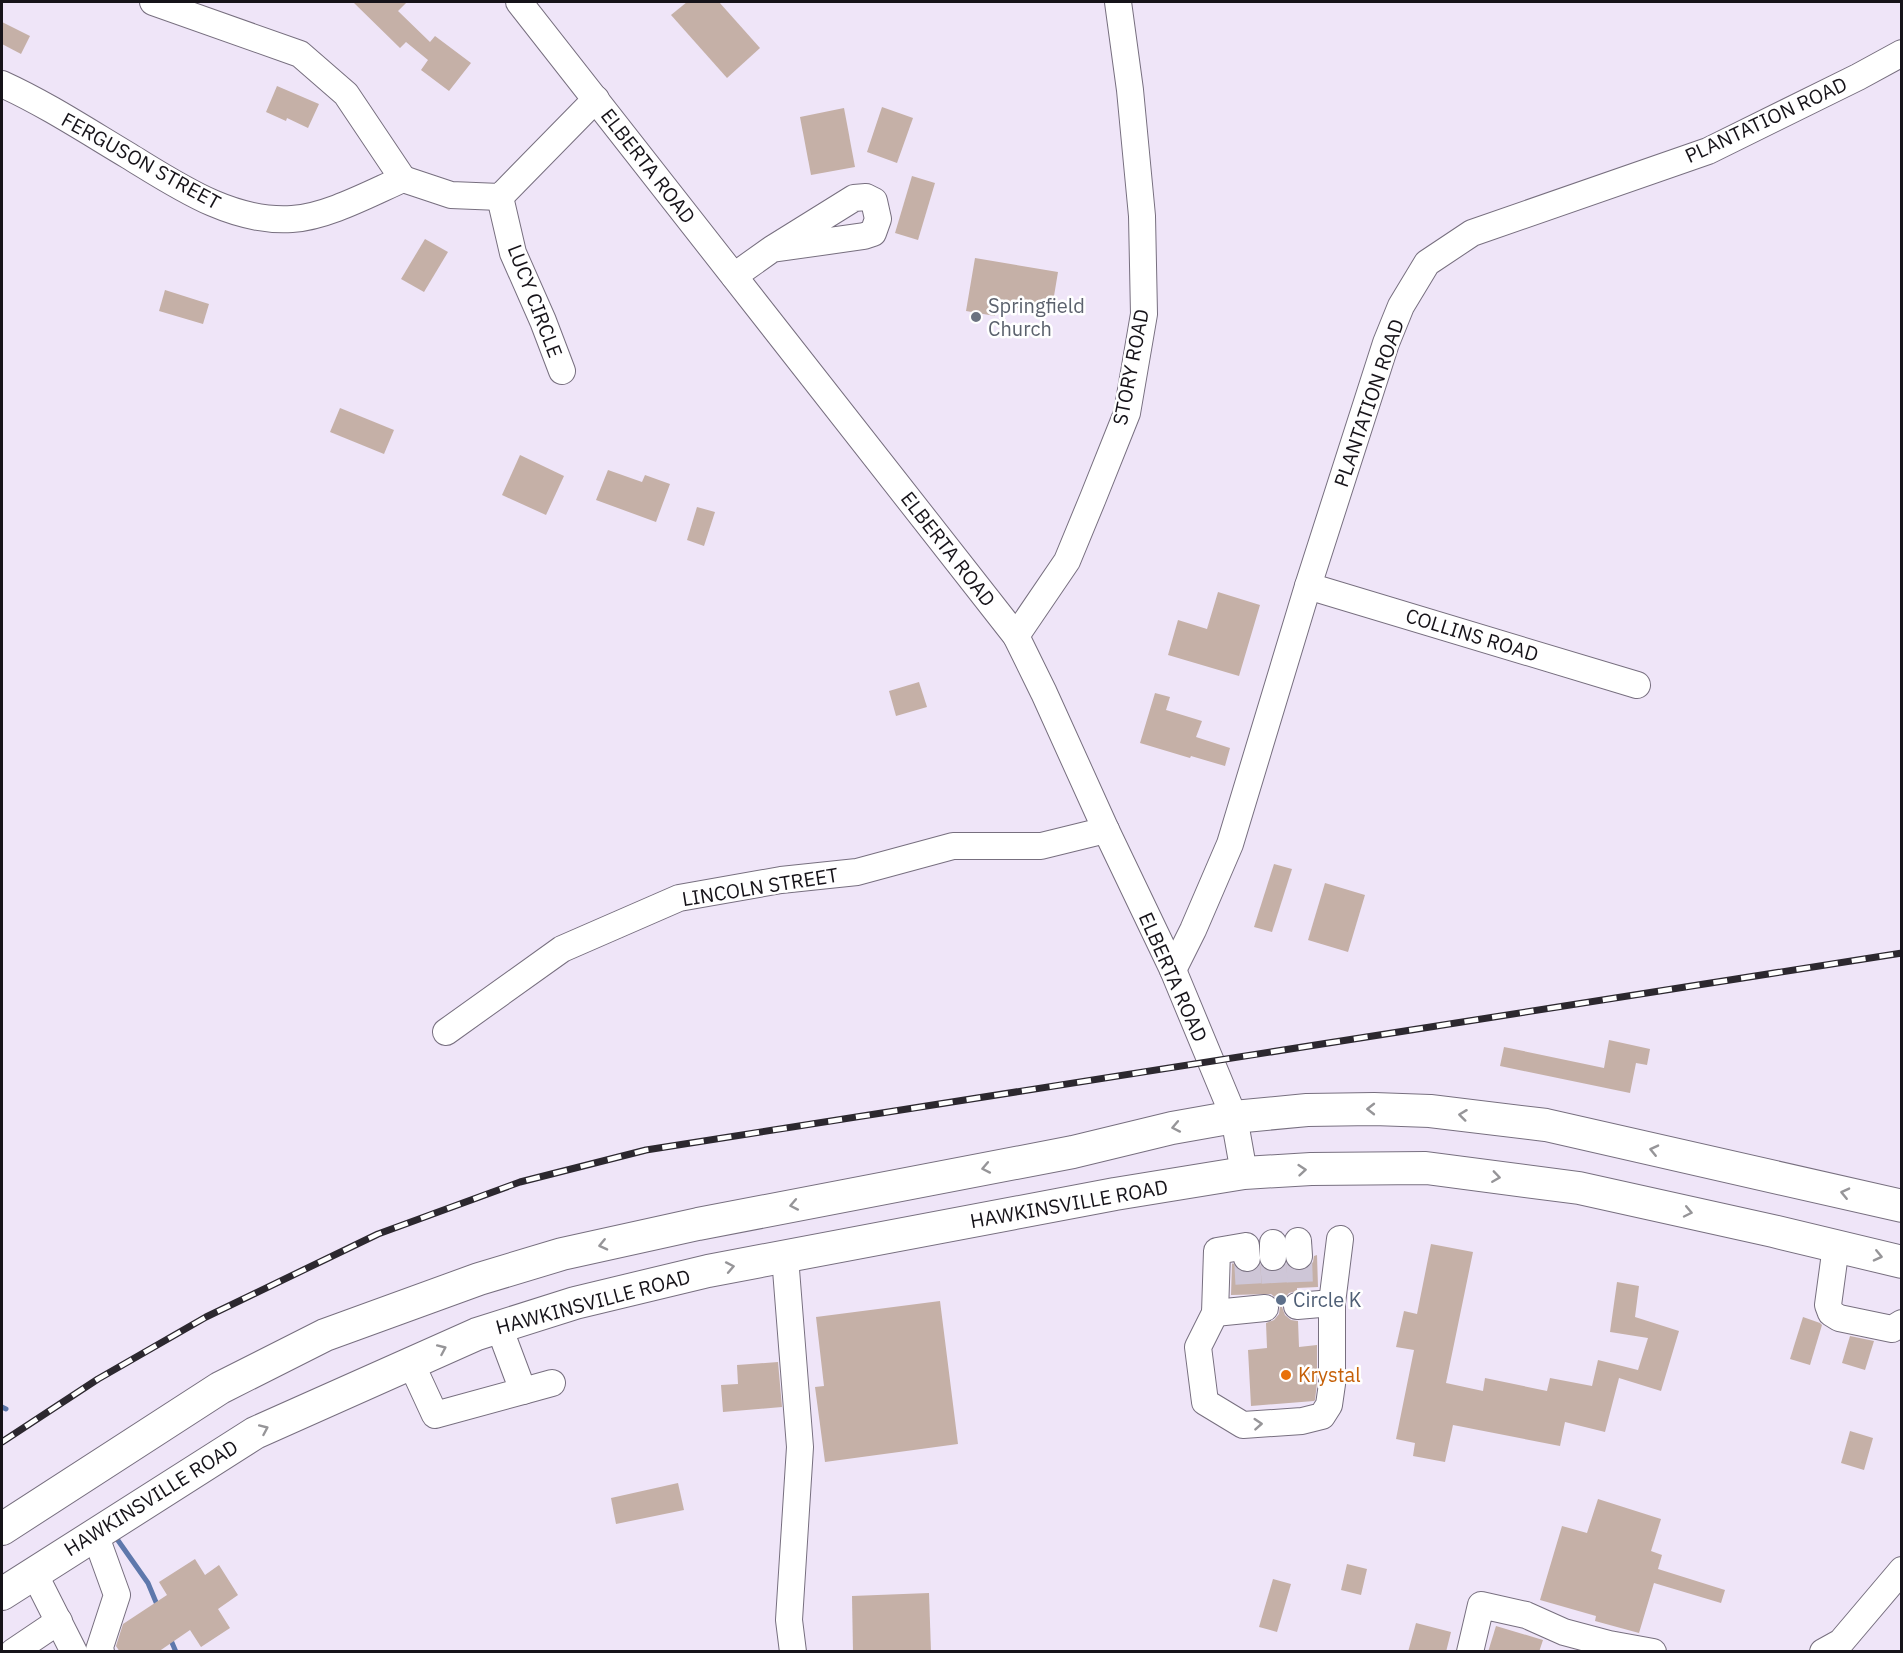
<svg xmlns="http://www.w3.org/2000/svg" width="1903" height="1653" viewBox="0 0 1903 1653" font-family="'IBM Plex Sans',sans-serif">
  <rect width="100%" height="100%" fill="#efe5f8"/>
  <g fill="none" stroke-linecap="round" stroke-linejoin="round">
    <!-- stream -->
    <g stroke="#5e78ac" stroke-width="5">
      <path d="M2,1407L6,1409"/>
      <path d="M117,1539L148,1583L158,1607"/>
      <path d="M170,1638L176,1652"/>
    </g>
  </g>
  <!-- building -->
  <g fill="#c5b0a7">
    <path d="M353,2H407L398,11L430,42L435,36L471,63L449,91L421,70L428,60L406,42L400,48Z"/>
    <path d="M687,2H719L760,48L727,78L671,15Z"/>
    <path d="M2,22L30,36L21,54L2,44Z"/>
    <path d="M277,86L319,104L308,128L287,118L286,121L266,112Z"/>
    <path d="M882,107L913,118L897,163L867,152Z"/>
    <path d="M844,108L855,167L811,175L800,117Z"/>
    <path d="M912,176L935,183L918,240L895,233Z"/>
    <path d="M425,239L448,252L424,292L401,279Z"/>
    <path d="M975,258L1058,272L1051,314L997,304L995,316L966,311Z"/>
    <path d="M165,290L209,304L203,324L159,311Z"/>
    <path d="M340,408L394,430L384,454L330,432Z"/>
    <path d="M520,455L564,476L546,515L502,495Z"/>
    <path d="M608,470L642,482L645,475L670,484L656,522L596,500Z"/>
    <path d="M697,507L715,512L704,546L687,540Z"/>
    <path d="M1218,592L1260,605L1239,676L1168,655L1178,620L1207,629Z"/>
    <path d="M919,682L927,707L896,716L889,691Z"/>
    <path d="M1155,693L1170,697L1166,710L1202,721L1196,737L1230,748L1225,766L1191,756L1190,758L1140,743Z"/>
    <path d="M1274,864L1292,869L1272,932L1254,927Z"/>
    <path d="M1325,883L1365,895L1348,952L1308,940Z"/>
    <path d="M1609,1040L1650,1049L1647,1065L1636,1063L1630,1093L1500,1066L1504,1047L1604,1068Z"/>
    <path d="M1431,1244L1473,1252L1446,1383L1483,1391L1485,1378L1547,1391L1550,1378L1592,1386L1598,1360L1638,1370L1648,1338L1610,1332L1617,1282L1639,1286L1635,1317L1679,1331L1661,1391L1619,1378L1605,1432L1565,1422L1560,1446L1453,1425L1445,1462L1413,1456L1415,1443L1396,1439L1414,1350L1396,1347L1404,1311L1417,1314Z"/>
    <path d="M1317,1255L1318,1287L1297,1288V1291L1289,1293L1284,1299L1282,1307L1285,1315L1291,1320L1298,1321L1299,1347L1317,1345V1383L1315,1400L1314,1401L1251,1406L1248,1350L1267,1348L1266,1323L1274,1320L1279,1314L1280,1306L1277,1299L1271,1294L1231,1295L1232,1264L1233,1263L1240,1271L1248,1273L1255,1271L1260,1265L1266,1270L1274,1272L1281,1270L1286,1264L1292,1269L1301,1271L1308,1268L1313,1262L1314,1256Z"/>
    <path d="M940,1301L958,1444L825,1462L815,1387L824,1386L816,1317Z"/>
    <path d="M1803,1317L1820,1323L1822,1325L1810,1365L1790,1359Z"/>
    <path d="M1850,1336L1874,1341L1865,1370L1842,1363Z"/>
    <path d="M778,1362L782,1407L723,1412L721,1385L738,1384L737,1365Z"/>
    <path d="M1850,1431L1873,1438L1864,1470L1841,1463Z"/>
    <path d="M678,1483L684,1510L616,1524L611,1498Z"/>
    <path d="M1598,1499L1661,1519L1651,1551L1662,1555L1658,1569L1725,1590L1721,1603L1654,1583L1639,1633L1595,1621L1596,1616L1540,1600L1562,1526L1587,1533Z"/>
    <path d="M195,1559L205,1575L219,1565L238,1595L218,1609L230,1628L201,1647L190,1630L158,1652H120L116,1646L123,1624L167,1595L159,1582Z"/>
    <path d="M1347,1564L1367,1569L1361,1595L1341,1590Z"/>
    <path d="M1273,1579L1291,1584L1277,1632L1259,1627Z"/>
    <path d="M929,1593L931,1652H853L852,1596Z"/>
    <path d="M1416,1623L1451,1632L1446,1652H1408Z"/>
    <path d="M1496,1626L1543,1640L1539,1652H1488Z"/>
  </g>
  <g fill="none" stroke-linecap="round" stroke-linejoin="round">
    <!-- minor-tunnel -->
    <g stroke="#cec6d7" stroke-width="26" stroke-dasharray="26 13" stroke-linecap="butt">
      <path d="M1299,1256L1300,1288"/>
      <path d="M1273,1257L1276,1307"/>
      <path d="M1247,1258L1249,1294"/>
    </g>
    <!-- minor casing -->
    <g stroke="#776f7f" stroke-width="28">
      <g id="minor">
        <path d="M153,2L300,54L346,94L403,179"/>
        <path d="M519,2L1016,636L1044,693L1106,830L1173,970L1234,1117L1244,1173"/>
        <path d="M2,84C46,104 87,131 129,156C178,186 232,223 292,219C327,217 371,193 403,179L451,195L500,197L596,99"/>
        <path d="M500,197L513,253L543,321L562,371"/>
        <path d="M734,276L772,249L854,198L866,197L874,201L878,219L873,233L864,236L772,249"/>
        <path d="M1308,586L1637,685"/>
        <path d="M1016,636L1067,561L1093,498L1127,413L1144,314L1142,216L1130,90L1118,2"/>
        <path d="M1173,970L1193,930L1230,844L1308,586L1386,343L1401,306L1427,263L1472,233L1708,151L1858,77L1902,53"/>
        <path d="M446,1032L562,949L679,898L781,880L857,872L953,846H1041L1106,830"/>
        <path d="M1298,1241L1299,1256"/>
        <path d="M1273,1243V1257"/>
        <path d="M1836,1246L1828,1305L1831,1313L1839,1318L1892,1329L1902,1323"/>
        <path d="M785,1257L800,1447L789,1620L793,1652"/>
        <path d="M1247,1258L1246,1246L1217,1251L1215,1313L1198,1347L1205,1402L1243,1425L1302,1421L1322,1416L1329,1405L1332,1384V1303L1340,1239"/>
        <path d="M1297,1306L1332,1303"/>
        <path d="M1215,1313L1265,1308"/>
        <path d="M411,1363L435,1415L523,1391L499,1327"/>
        <path d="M523,1391L552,1383"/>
        <path d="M95,1534L117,1595L99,1650L101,1652"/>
        <path d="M34,1573L74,1652"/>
        <path d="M13,1652L59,1621"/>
        <path d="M1470,1652L1481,1605L1526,1615L1564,1632L1609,1644L1653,1652"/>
        <path d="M1823,1652L1841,1642L1902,1570"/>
      </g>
    </g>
    <!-- major casing -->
    <g stroke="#776f7f" stroke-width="34">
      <g id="major">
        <path d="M2,1529L220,1388L325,1335L479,1279L562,1254L698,1224L1073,1152L1172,1128L1234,1117L1307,1110L1374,1109L1430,1111L1546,1125L1902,1206"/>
        <path d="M2,1594L255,1433L477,1334L575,1303L708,1271L1115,1194L1244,1173L1311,1169L1426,1168L1579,1188L1773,1231L1902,1262"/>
      </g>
    </g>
    <!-- minor -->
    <use href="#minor" stroke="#fff" stroke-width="26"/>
    <!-- major -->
    <use href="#major" stroke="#fff" stroke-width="32"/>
    <!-- rail casing -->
    <g stroke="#2c282f" stroke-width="7">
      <path id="rail" d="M2,1442L98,1379L206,1317L378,1234L520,1182L646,1150L1902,953"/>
    </g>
    <!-- rail -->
    <use href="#rail" stroke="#fff" stroke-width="4.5" stroke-dasharray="14" stroke-linecap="butt"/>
  </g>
  <!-- one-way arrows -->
  <defs><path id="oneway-chevron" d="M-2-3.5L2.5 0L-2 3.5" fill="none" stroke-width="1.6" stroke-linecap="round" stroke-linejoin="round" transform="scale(1.5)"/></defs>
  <g stroke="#969598">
    <use href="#oneway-chevron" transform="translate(1371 1109) rotate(-180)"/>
    <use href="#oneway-chevron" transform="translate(1463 1115) rotate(-173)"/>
    <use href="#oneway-chevron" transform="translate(1176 1127) rotate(169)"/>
    <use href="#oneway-chevron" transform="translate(1654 1150) rotate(-167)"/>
    <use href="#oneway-chevron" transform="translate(986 1168) rotate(169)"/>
    <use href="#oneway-chevron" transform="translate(1302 1170) rotate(-5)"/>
    <use href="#oneway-chevron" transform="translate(1496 1177) rotate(8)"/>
    <use href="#oneway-chevron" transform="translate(1845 1193) rotate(-167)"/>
    <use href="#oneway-chevron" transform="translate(794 1205) rotate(169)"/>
    <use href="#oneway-chevron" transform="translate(1688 1212) rotate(12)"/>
    <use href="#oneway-chevron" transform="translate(603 1245) rotate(167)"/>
    <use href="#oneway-chevron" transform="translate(1878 1256) rotate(13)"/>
    <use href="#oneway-chevron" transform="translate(730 1267) rotate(-11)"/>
    <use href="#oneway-chevron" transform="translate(442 1349) rotate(-24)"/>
    <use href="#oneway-chevron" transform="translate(1258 1424) rotate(-4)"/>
    <use href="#oneway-chevron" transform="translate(264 1429) rotate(-24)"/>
  </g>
  <!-- markers -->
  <circle fill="#6b7280" stroke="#fff" stroke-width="2" cx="976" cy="317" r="6"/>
  <circle fill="#5c6f8a" stroke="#fff" stroke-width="2" cx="1281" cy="1300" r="6"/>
  <circle fill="#e8710a" stroke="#fff" stroke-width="2" cx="1286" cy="1375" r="6"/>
  <g text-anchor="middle" stroke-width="5" stroke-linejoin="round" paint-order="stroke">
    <!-- street labels -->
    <g font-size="20" fill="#161319" stroke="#fff">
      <text transform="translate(1766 120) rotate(-25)" y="7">PLANTATION ROAD</text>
      <text transform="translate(141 161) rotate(29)" y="7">FERGUSON STREET</text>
      <text transform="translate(648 166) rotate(52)" y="7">ELBERTA ROAD</text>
      <text transform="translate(535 301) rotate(69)" y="7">LUCY CIRCLE</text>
      <text transform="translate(1131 367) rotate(-79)" y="7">STORY ROAD</text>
      <text transform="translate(1369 403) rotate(-71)" y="7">PLANTATION ROAD</text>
      <text transform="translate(948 549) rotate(52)" y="7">ELBERTA ROAD</text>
      <text transform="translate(1472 635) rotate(17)" y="7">COLLINS ROAD</text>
      <text transform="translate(760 887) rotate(-9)" y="7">LINCOLN STREET</text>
      <text transform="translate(1173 977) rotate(66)" y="7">ELBERTA ROAD</text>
      <text transform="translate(1069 1204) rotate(-10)" y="7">HAWKINSVILLE ROAD</text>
      <text transform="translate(593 1302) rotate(-15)" y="7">HAWKINSVILLE ROAD</text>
      <text transform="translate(151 1498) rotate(-32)" y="7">HAWKINSVILLE ROAD</text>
    </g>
    <!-- worship labels -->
    <g font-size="20" fill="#5b616d" stroke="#fff" text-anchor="start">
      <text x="988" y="313">Springfield<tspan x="988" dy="23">Church</tspan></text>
    </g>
    <!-- service labels -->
    <g font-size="20" fill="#4e5e75" stroke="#fff" text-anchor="start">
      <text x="1293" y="1307">Circle K</text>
    </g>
    <!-- food labels -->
    <g font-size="20" fill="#c56008" stroke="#fff" text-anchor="start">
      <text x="1298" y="1382">Krystal</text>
    </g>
  </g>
  <!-- border -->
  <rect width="1903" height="1653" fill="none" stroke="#161319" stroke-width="6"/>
</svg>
